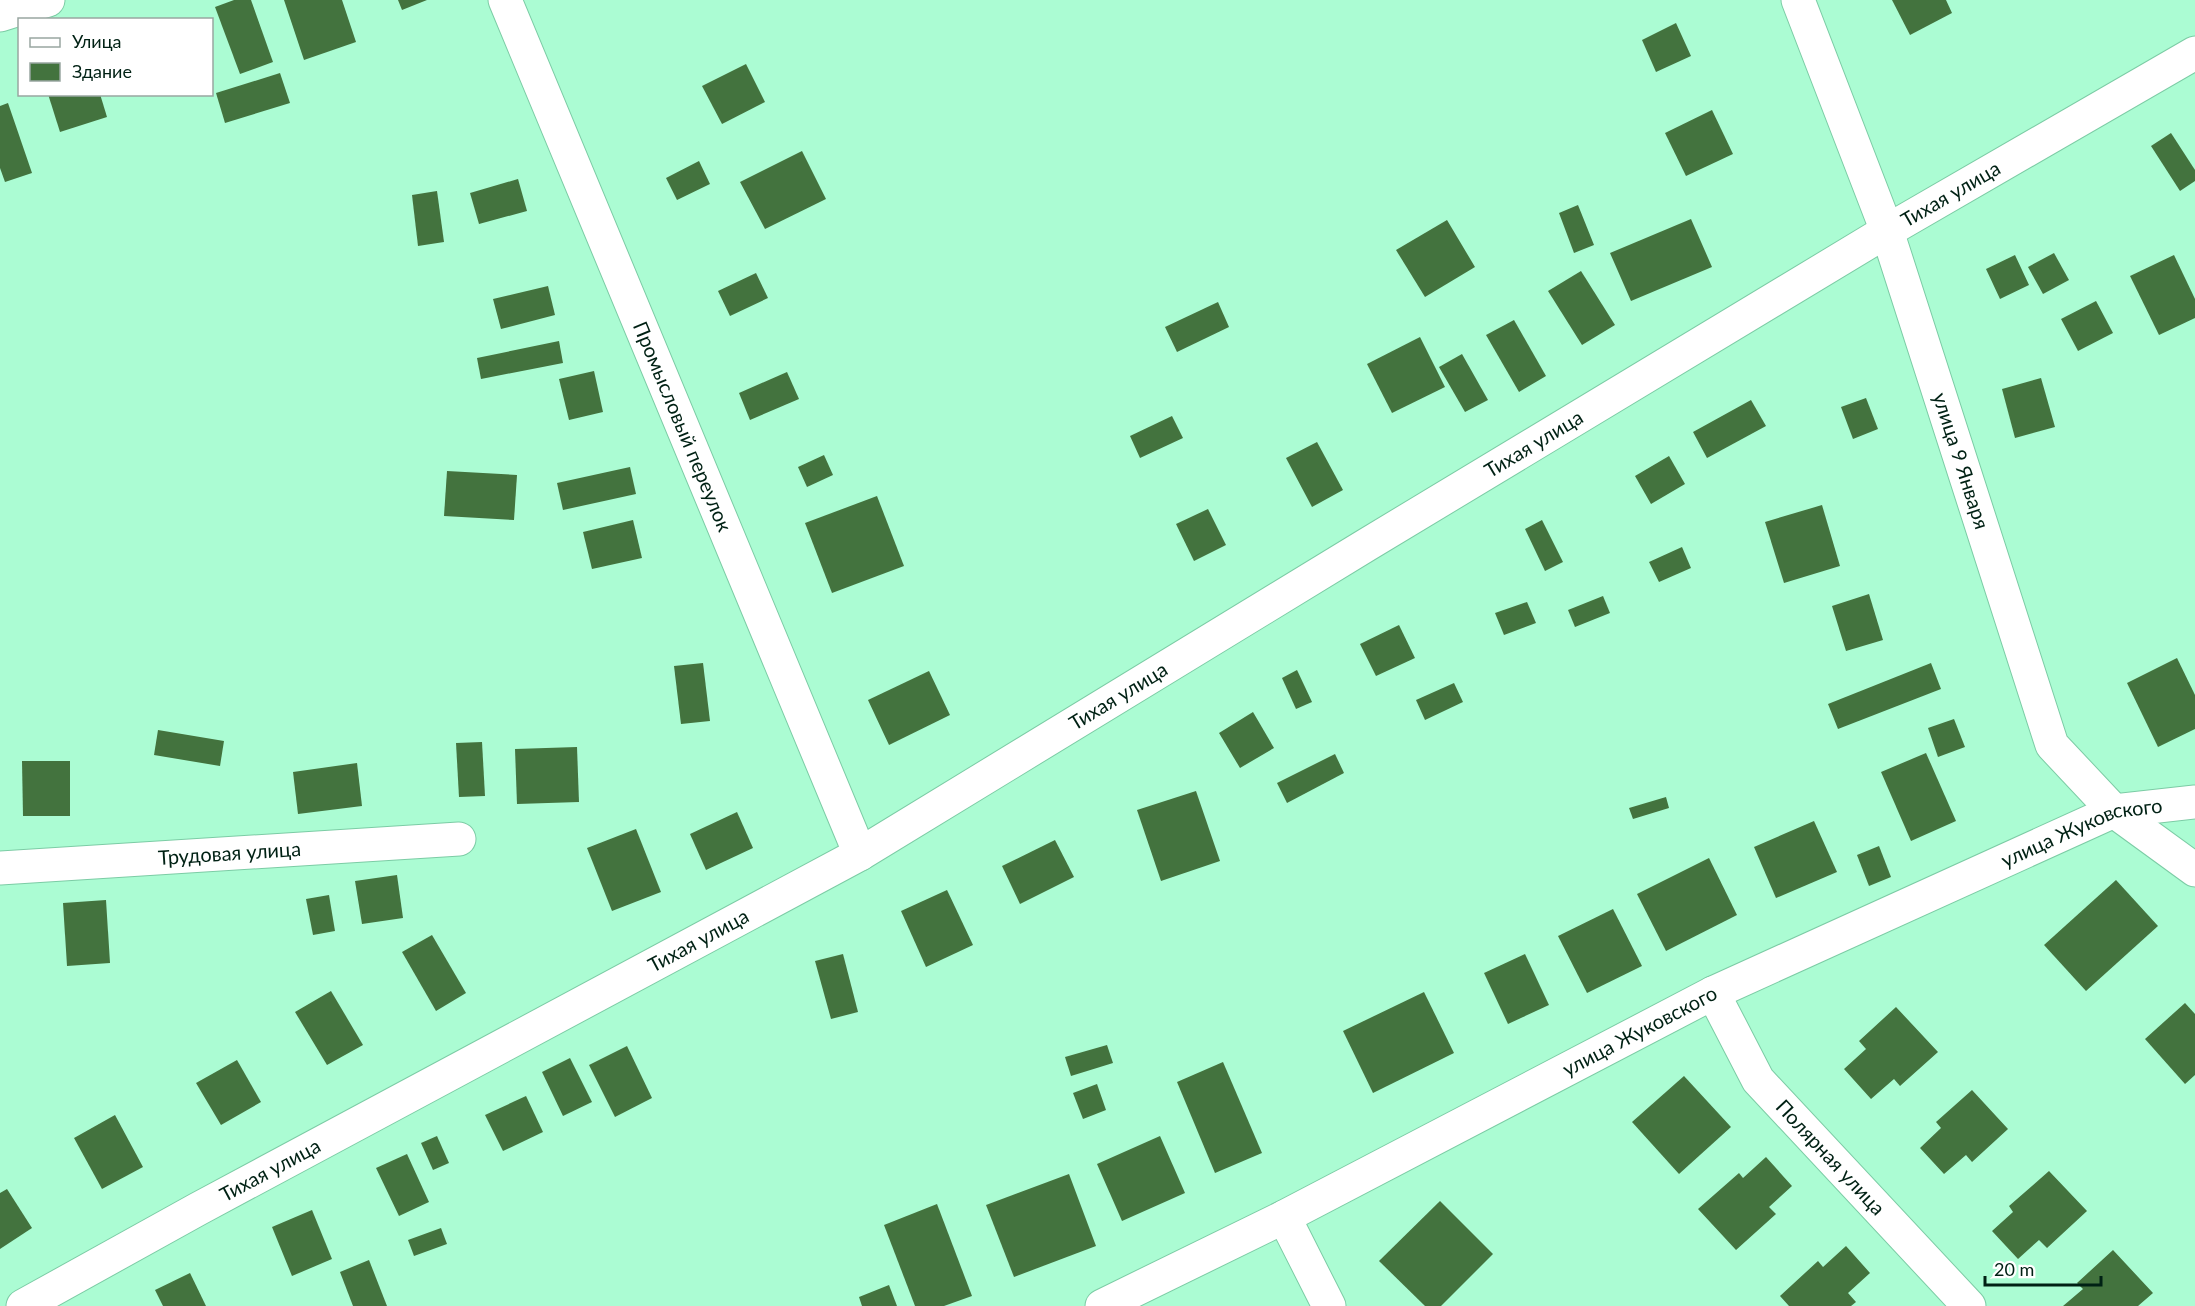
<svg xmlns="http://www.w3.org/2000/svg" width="2195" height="1306" viewBox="0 0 2195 1306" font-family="Lato,sans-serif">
  <rect width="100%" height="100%" fill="#abfcd3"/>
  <!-- building -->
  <g fill="#43733e">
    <path d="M234,0H251L273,62L240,74L215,7Z"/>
    <path d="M284,0H342L356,42L304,60Z"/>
    <path d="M398,0H427L402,10Z"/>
    <path d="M1892,0H1946L1952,13L1910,35Z"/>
    <path d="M1676,23L1691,56L1656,72L1642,40Z"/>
    <path d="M746,64L765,102L722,124L702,86Z"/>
    <path d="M280,73L290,103L225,123L216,93Z"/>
    <path d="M48,94H100L107,117L60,132Z"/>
    <path d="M8,103L32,173L5,182L0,168V106Z"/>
    <path d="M1712,110L1733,154L1686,176L1665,133Z"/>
    <path d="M2171,133L2195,170V181L2180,191L2151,146Z"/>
    <path d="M802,151L826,199L765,229L740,182Z"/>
    <path d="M699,161L710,184L677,200L666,178Z"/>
    <path d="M518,179L527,211L479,224L470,193Z"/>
    <path d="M437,191L444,242L418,246L412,195Z"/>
    <path d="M1578,205L1594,245L1574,253L1559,213Z"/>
    <path d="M1691,219L1712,267L1631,301L1610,253Z"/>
    <path d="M1447,220L1475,267L1425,297L1396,250Z"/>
    <path d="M2054,253L2069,280L2043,294L2028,267Z"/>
    <path d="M2015,255L2029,285L2000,299L1986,269Z"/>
    <path d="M2174,255L2195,299V318L2159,335L2130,276Z"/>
    <path d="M1581,271L1615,325L1582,345L1548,291Z"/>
    <path d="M756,273L768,298L730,316L718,291Z"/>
    <path d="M548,286L555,315L501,329L493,299Z"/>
    <path d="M2096,301L2113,333L2078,351L2061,319Z"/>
    <path d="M1218,302L1229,327L1177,352L1165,327Z"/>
    <path d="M1514,320L1546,376L1519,392L1486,335Z"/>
    <path d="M1420,337L1445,387L1392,413L1367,364Z"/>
    <path d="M559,341L563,363L481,379L477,358Z"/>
    <path d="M1462,354L1488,400L1465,412L1439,367Z"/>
    <path d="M594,371L603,412L569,420L559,379Z"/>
    <path d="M787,372L799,399L750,420L739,393Z"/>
    <path d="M2041,378L2055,427L2015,438L2002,389Z"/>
    <path d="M1866,398L1878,429L1853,439L1841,407Z"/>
    <path d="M1751,400L1766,426L1707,458L1693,432Z"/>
    <path d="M1172,416L1183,438L1140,458L1130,436Z"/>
    <path d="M1317,442L1343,490L1312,507L1286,458Z"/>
    <path d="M824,455L833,475L807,487L798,467Z"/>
    <path d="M1669,456L1685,484L1651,504L1635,476Z"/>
    <path d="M630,467L636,494L563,510L557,483Z"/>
    <path d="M447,471L517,475L514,520L444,516Z"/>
    <path d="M877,496L904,566L832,593L805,523Z"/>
    <path d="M1822,505L1840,566L1784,583L1765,522Z"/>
    <path d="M1208,509L1226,545L1194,561L1176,524Z"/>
    <path d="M633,520L642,558L592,569L583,532Z"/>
    <path d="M1542,520L1563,562L1545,571L1525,529Z"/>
    <path d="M1682,547L1691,568L1659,582L1649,562Z"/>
    <path d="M1869,594L1883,640L1846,651L1832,606Z"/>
    <path d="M1603,596L1610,613L1575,627L1568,610Z"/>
    <path d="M1527,602L1536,623L1504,635L1495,613Z"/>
    <path d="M1399,625L1415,658L1376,676L1360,644Z"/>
    <path d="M2177,658L2195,695V729L2158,747L2127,683Z"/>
    <path d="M703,663L710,721L681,724L674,666Z"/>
    <path d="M1931,663L1941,689L1838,729L1828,704Z"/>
    <path d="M1297,670L1312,702L1296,709L1282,678Z"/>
    <path d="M929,671L950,715L889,745L868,700Z"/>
    <path d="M1454,683L1463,702L1425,720L1416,700Z"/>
    <path d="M1253,712L1274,748L1240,768L1219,733Z"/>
    <path d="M1954,719L1965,747L1938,757L1928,728Z"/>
    <path d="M158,730L224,741L220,766L154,755Z"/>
    <path d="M482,742L485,796L459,797L456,743Z"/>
    <path d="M577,747L579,802L517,804L515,749Z"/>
    <path d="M1926,753L1956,821L1911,841L1881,772Z"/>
    <path d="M1335,754L1344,773L1287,803L1277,783Z"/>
    <path d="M22,761H70V816H23Z"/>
    <path d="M357,763L362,806L298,814L293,772Z"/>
    <path d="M1196,791L1220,861L1161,881L1137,810Z"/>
    <path d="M1666,797L1669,808L1633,819L1629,808Z"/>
    <path d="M737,812L753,848L706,870L690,834Z"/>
    <path d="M1814,821L1837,872L1776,898L1754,847Z"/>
    <path d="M636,829L661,892L612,911L587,848Z"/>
    <path d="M1055,840L1074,877L1020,904L1002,866Z"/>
    <path d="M1879,846L1891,877L1869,886L1857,855Z"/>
    <path d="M1709,858L1737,915L1666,951L1637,894Z"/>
    <path d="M397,875L403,918L362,924L355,881Z"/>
    <path d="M2116,880L2158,926L2086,991L2044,945Z"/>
    <path d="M947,890L973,945L926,967L901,911Z"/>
    <path d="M329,895L335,931L313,935L306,899Z"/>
    <path d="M106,900L110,963L67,966L63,903Z"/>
    <path d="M1613,909L1642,966L1587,993L1558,936Z"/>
    <path d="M432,935L466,993L436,1011L402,952Z"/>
    <path d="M843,954L858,1012L831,1019L815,961Z"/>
    <path d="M1525,954L1549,1005L1508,1024L1484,973Z"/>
    <path d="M331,991L363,1045L327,1065L295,1012Z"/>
    <path d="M1424,992L1454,1053L1373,1093L1343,1031Z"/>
    <path d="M2185,1003L2195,1014V1075L2185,1084L2145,1039Z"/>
    <path d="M1896,1007L1938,1052L1900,1086L1894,1079L1871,1099L1844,1069L1866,1049L1859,1041Z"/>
    <path d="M1107,1045L1113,1063L1071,1076L1065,1057Z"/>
    <path d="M627,1046L652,1098L615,1117L589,1065Z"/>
    <path d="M570,1058L592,1102L563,1116L542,1072Z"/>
    <path d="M237,1060L261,1102L221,1125L196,1083Z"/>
    <path d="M1223,1062L1262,1153L1215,1173L1177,1082Z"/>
    <path d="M1684,1076L1731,1127L1679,1174L1632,1122Z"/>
    <path d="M1097,1084L1106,1110L1083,1119L1073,1093Z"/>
    <path d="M1972,1090L2008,1129L1972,1162L1966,1155L1944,1174L1920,1148L1941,1128L1936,1122Z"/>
    <path d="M526,1096L543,1132L503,1151L485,1115Z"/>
    <path d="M115,1115L143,1167L102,1189L74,1138Z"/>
    <path d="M437,1136L449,1163L433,1170L421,1143Z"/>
    <path d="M1160,1136L1185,1193L1122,1221L1097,1164Z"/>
    <path d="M407,1154L429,1202L399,1216L376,1168Z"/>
    <path d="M1766,1157L1792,1186L1769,1207L1776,1214L1736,1250L1698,1209L1739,1173L1743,1178Z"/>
    <path d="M2049,1171L2087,1211L2047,1248L2039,1240L2018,1259L1992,1231L2013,1212L2009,1206Z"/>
    <path d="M1069,1174L1096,1246L1014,1277L986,1205Z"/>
    <path d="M7,1189L32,1228L0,1249V1193Z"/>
    <path d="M1440,1201L1493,1254L1441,1306H1425L1379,1261Z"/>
    <path d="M937,1204L972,1296L944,1306H915L884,1225Z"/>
    <path d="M312,1210L332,1259L292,1276L272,1227Z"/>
    <path d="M441,1228L447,1244L414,1256L408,1240Z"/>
    <path d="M1846,1246L1870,1273L1848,1293L1856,1302L1851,1306H1789L1780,1296L1818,1261L1823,1267Z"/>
    <path d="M2113,1250L2153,1293L2138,1306H2063L2083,1289L2077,1283Z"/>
    <path d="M369,1260L387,1306H353L340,1272Z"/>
    <path d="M190,1273L206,1306H163L155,1290Z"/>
    <path d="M889,1285L897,1306H862L859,1297Z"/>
  </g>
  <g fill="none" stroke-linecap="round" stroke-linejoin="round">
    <!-- minor casing -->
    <g stroke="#7ccca5" stroke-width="35">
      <g id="minor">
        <path id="s1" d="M505,0L860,854"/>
        <path id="s2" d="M1798,0L1887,231L2052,745L2114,811L2195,870"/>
        <path d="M0,15L48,0"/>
        <path id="s3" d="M0,868L459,839"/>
        <path id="s4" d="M1713,993L1758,1080L1969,1306"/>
        <path d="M1284,1217L1329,1306"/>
        <path id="s5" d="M23,1306L198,1209L860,854L1368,544L1887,231L2195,53"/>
        <path id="s6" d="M1102,1306L1284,1217L1713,993L2114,811L2195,802"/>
      </g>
    </g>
    <!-- minor -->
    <use href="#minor" stroke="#fff" stroke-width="33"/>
  </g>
  <g text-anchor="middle" stroke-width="6" stroke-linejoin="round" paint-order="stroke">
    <!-- street labels -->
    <g font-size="20" fill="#002114" stroke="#fff">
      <text dy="7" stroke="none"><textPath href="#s5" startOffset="2226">Тихая улица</textPath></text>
      <text dy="7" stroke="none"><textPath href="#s1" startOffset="462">Промысловый переулок</textPath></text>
      <text dy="7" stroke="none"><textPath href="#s5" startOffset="1740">Тихая улица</textPath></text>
      <text dy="7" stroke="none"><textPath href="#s2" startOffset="489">улица 9 Января</textPath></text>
      <text dy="7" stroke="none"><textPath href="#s5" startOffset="1254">Тихая улица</textPath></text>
      <text dy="7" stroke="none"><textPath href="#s6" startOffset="1090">улица Жуковского</textPath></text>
      <text dy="7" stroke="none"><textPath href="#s3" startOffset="230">Трудовая улица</textPath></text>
      <text dy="7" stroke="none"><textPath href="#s5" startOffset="768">Тихая улица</textPath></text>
      <text dy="7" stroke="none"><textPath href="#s6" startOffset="604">улица Жуковского</textPath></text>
      <text dy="7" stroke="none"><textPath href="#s4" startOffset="204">Полярная улица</textPath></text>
      <text dy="7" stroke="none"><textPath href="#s5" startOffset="282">Тихая улица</textPath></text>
    </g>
  </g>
  <!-- legend -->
  <rect x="18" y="18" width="195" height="78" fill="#ffffff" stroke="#99a6a1" stroke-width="1.5"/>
  <rect x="30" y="38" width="30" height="9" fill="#ffffff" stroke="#99a6a1" stroke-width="1.5"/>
  <text x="72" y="48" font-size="18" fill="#002114">Улица</text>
  <rect x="30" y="63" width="30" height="18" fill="#43733e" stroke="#99a6a1" stroke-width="1.5"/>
  <text x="72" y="78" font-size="18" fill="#002114">Здание</text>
  <!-- scale -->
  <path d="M1985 1276v9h116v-9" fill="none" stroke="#002114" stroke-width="3"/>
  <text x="1994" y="1276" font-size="18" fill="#002114" stroke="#ffffff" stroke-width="4.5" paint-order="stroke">20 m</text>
</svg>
